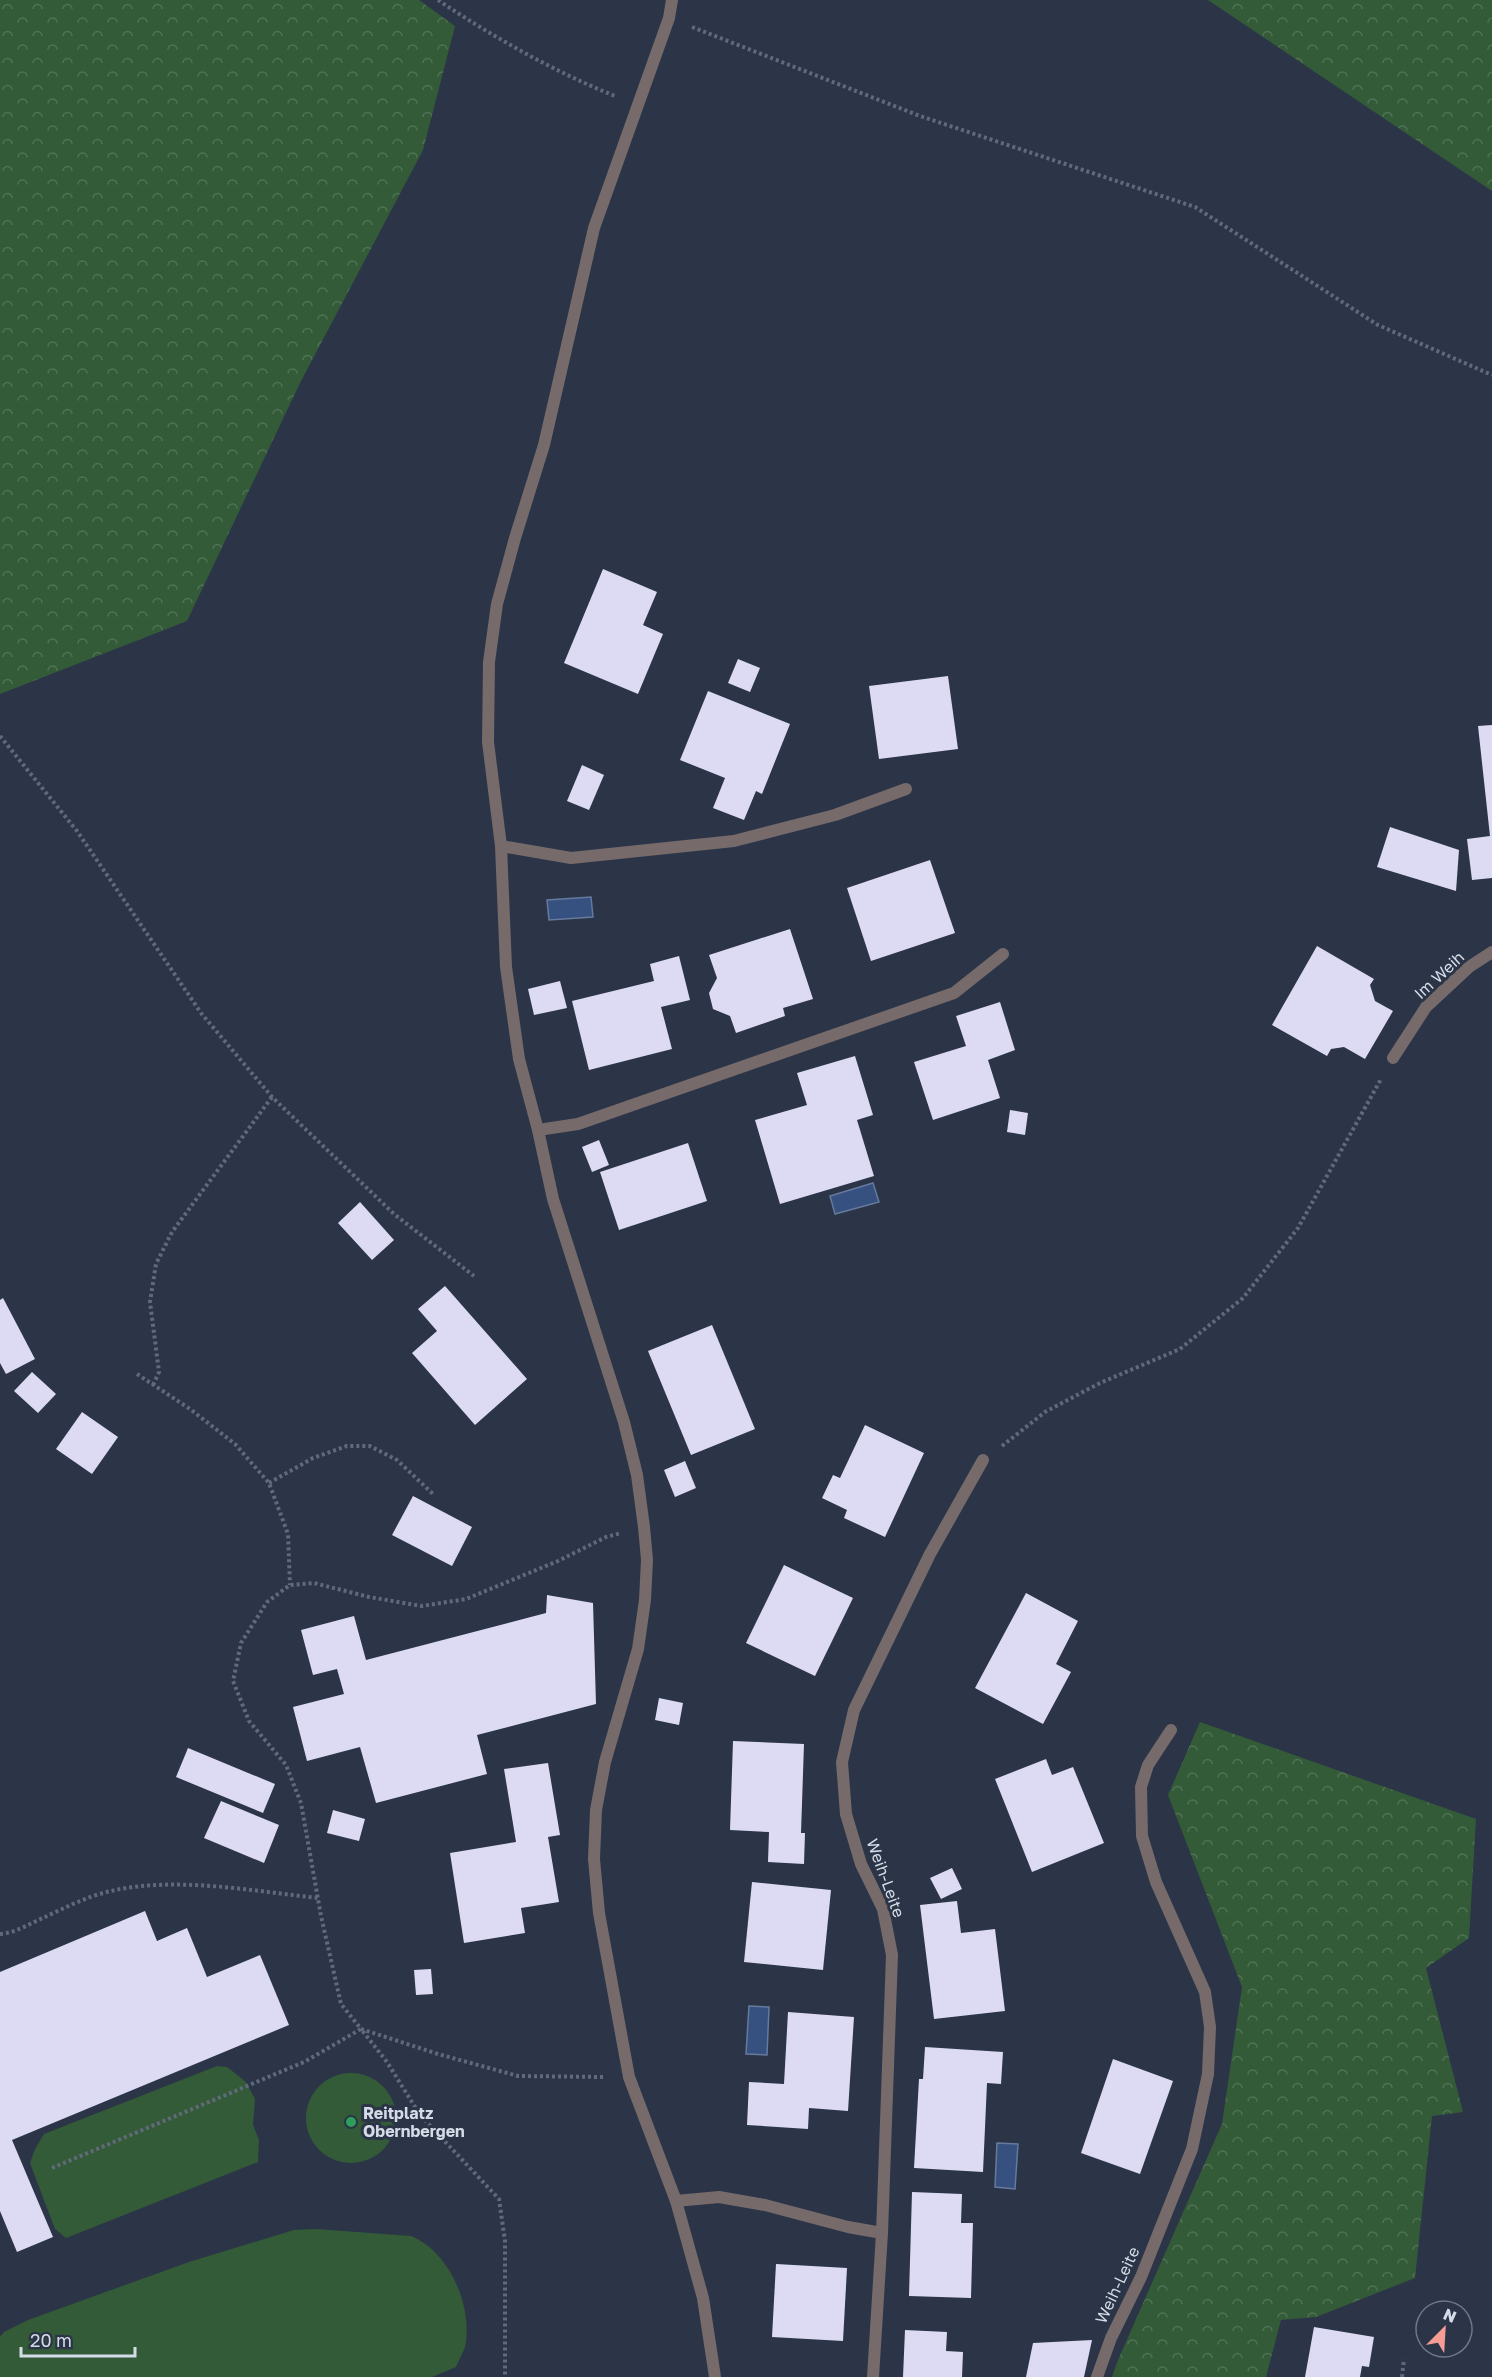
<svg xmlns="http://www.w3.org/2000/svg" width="1492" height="2377" viewBox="0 0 1492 2377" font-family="'Golos Text',sans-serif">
  <defs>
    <pattern id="forest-crowns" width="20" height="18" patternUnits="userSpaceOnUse" patternTransform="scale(1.5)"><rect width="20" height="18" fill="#335b38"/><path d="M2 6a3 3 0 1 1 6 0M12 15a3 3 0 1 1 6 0" fill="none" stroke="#507255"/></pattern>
  </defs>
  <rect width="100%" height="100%" fill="#2b3547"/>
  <!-- green -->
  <g fill="#335b38">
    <path d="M217,2066L227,2067L246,2082L255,2099L253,2125L259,2140L258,2162L66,2238L55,2229L30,2163L35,2149L44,2134Z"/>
    <circle cx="351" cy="2118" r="45"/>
    <path d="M316,2229L411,2236C448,2251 471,2302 466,2341C466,2349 459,2359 456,2367L432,2377H0V2337L4,2332L28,2320L189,2262L294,2230Z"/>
  </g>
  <!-- forest -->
  <g fill="url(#forest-crowns)">
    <path d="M0,0H419L455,26L423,150L300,383L187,621L0,694Z"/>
    <path d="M1208,0H1492V191Z"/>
    <path d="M1200,1722L1476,1819L1469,1938L1426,1968L1463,2112L1432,2116L1415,2278L1316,2317L1281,2320L1266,2377H1112L1118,2360L1222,2124L1242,1987L1168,1795Z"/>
  </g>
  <!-- water -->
  <g fill="#36507f" stroke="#667a9e" stroke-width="1.5">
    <path d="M591,897L593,917L549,920L547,900Z"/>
    <path d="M873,1183L879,1202L835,1214L830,1196Z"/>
    <path d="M749,2006L769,2007L767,2055L746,2054Z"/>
    <path d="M997,2143L1018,2144L1015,2189L995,2187Z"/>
  </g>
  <!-- building -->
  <g fill="#dddbf4">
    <path d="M603,569L657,592L643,625L663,634L638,694L564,663Z"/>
    <path d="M738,659L760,668L750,692L728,683Z"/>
    <path d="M948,676L958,749L879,759L869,686Z"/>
    <path d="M708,691L790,724L762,794L756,791L744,820L713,808L725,778L680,760Z"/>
    <path d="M1492,725V878L1472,880L1467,839L1490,836L1478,726Z"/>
    <path d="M582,765L604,775L589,810L567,801Z"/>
    <path d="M1390,827L1459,850L1456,891L1377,867Z"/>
    <path d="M930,860L955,933L871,961L847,888Z"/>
    <path d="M790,929L813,999L783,1008L785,1016L736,1033L730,1016L713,1009L709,993L717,978L709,955Z"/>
    <path d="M1317,946L1374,979L1370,985L1375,1001L1393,1011L1365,1059L1344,1047L1331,1049L1327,1056L1272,1025Z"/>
    <path d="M679,956L690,1000L661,1007L672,1049L589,1070L572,1001L654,981L650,964Z"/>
    <path d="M560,981L567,1008L534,1015L528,989Z"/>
    <path d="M1000,1002L1015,1050L988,1060L1000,1098L933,1120L914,1062L966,1046L956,1016Z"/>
    <path d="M855,1056L873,1115L857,1120L874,1176L780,1204L755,1120L807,1105L797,1073Z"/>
    <path d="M1010,1110L1028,1113L1025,1135L1007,1132Z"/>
    <path d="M599,1140L609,1165L592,1172L582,1147Z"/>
    <path d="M688,1143L707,1201L619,1230L600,1172Z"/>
    <path d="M360,1202L394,1240L372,1260L338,1223Z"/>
    <path d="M445,1286L527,1379L475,1425L412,1353L437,1331L418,1309Z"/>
    <path d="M3,1298L35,1359L6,1374L0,1363V1300Z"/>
    <path d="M712,1325L755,1429L691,1455L648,1351Z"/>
    <path d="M32,1372L56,1394L38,1413L14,1391Z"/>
    <path d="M82,1412L118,1437L92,1474L56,1449Z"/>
    <path d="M865,1425L924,1453L885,1537L844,1518L847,1510L822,1498L833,1475L840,1478Z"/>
    <path d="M685,1461L696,1488L675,1497L664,1470Z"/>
    <path d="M413,1496L472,1527L452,1566L392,1535Z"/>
    <path d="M784,1565L853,1598L815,1676L746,1643Z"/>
    <path d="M1026,1593L1078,1621L1056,1664L1071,1672L1043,1724L975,1688Z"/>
    <path d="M547,1595L593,1603L596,1704L477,1735L487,1774L376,1803L360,1747L307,1761L293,1707L344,1694L337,1669L313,1675L301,1630L354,1616L366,1660L546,1613Z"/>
    <path d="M659,1698L683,1703L679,1725L655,1720Z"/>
    <path d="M733,1741L804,1744L801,1833H805L804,1864L768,1862L769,1832L730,1830Z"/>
    <path d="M188,1748L275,1784L263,1813L176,1777Z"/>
    <path d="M1046,1759L1052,1775L1073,1767L1104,1843L1032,1872L995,1779Z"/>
    <path d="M548,1763L560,1835L548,1837L559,1902L521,1908L525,1933L464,1943L450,1853L516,1842L504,1769Z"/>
    <path d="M221,1801L279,1825L264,1863L204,1838Z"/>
    <path d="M333,1810L365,1819L359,1841L327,1833Z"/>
    <path d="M952,1868L962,1889L941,1899L930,1878Z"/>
    <path d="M752,1882L831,1890L823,1970L744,1962Z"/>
    <path d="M957,1901L961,1933L995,1929L1005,2011L934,2019L920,1905Z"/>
    <path d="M145,1911L157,1941L187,1928L207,1977L260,1955L289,2025L12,2140L53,2237L17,2252L0,2211V1972Z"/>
    <path d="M431,1969L433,1994L416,1995L414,1970Z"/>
    <path d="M788,2012L854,2017L848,2111L809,2108L808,2129L747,2125L749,2082L784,2084Z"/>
    <path d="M925,2047L1003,2052L1001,2084L987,2083L983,2172L914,2168L919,2079H923Z"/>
    <path d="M1113,2059L1173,2081L1140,2174L1081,2153Z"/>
    <path d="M912,2192L962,2194L961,2223H973L971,2298L909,2296Z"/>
    <path d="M776,2264L847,2268L843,2341L772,2337Z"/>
    <path d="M1314,2327L1374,2337L1369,2367L1362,2366L1360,2377H1305Z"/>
    <path d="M905,2330L947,2332L946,2351L963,2352L962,2377H903Z"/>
    <path d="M1092,2340L1084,2377H1026L1033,2343Z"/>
  </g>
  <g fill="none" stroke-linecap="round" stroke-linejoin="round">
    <!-- path -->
    <g stroke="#616a7a" stroke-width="4" stroke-dasharray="3 3" stroke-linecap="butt">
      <path d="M438,0C493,37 553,71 615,96"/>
      <path d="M692,27L920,116L1195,207L1378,325L1492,375"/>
      <path d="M0,736L77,831L201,1013L272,1097L394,1214L474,1276"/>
      <path d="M137,1374L190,1409L235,1444L269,1483L288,1534L290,1585"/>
      <path d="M153,1385L159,1372L150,1302L156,1264L172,1232L272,1097"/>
      <path d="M1002,1446L1045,1412L1100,1383L1180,1349L1243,1298L1298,1228L1381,1079"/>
      <path d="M269,1483L313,1458L347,1446H370L397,1460L433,1494"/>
      <path d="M0,1934C15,1933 29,1924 43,1918C64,1908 88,1896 111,1891C176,1876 253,1891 318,1898"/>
      <path d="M603,2077L518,2076L438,2054L361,2029L341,2004L321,1916L301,1803L286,1765L249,1721L233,1681L241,1643L267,1602L290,1585L314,1583L369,1597L422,1606L466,1599L558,1561L606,1537L621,1533"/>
      <path d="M52,2168L304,2062L361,2029L387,2062L420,2115L499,2199L505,2241V2377"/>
      <path d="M1402,2377L1404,2359"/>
    </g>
    <!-- minor -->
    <g stroke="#766a6b" stroke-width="12">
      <path d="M672,0L669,18L594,228L544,445L515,538L497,604L489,662L488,742L501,846L506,967L519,1059L538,1130L553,1199L624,1422L637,1475L644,1527L647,1560L645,1600L638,1649L605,1762L596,1810L594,1859L599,1913L629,2077L676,2201L703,2298L715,2377"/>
      <path d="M501,846L571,858L734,841L835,815L906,789"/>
      <path d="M1393,1058L1426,1007L1469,967L1492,952"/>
      <path d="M538,1130L578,1124L954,993L1003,954"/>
      <path d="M676,2201L719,2197L765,2205L848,2227L882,2233"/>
      <path d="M873,2377L882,2233L892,1955L883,1909L861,1864L846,1814L842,1762L854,1710L930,1554L983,1460"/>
      <path d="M1097,2377L1111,2338L1141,2277L1192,2149L1208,2074L1210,2027L1205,1992L1156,1882L1142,1836L1141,1787L1148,1765L1171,1730"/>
    </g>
  </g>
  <!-- markers -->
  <circle fill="#2e9e5b" stroke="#2b3547" stroke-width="2" cx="351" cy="2122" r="6"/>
  <g text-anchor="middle" stroke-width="6" stroke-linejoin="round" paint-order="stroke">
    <!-- street labels -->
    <g font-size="16" fill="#d5dce7" stroke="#2b3547">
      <text transform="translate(1439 975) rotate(-43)" y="6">Im Weih</text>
      <text transform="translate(886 1878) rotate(70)" y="6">Weih-Leite</text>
      <text transform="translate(1117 2285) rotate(-65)" y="6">Weih-Leite</text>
    </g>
    <!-- poi labels -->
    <g font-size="16" font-weight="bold" fill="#d5dce7" stroke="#2b3547" text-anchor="start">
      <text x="363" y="2119">Reitplatz<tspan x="363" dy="18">Obernbergen</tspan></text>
    </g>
  </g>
  <!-- north arrow -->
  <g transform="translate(1444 2329) rotate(24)"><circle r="28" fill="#2b3547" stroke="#6f7887" stroke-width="1.5"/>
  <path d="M0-4.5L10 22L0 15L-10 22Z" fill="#f59c95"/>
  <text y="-9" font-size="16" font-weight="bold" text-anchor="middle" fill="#d5dce7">N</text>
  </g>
  <!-- scale -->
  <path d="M21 2347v9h114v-9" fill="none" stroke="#d5dce7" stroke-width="3"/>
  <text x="30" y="2347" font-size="18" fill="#d5dce7" stroke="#2b3547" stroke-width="4.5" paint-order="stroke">20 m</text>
</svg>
